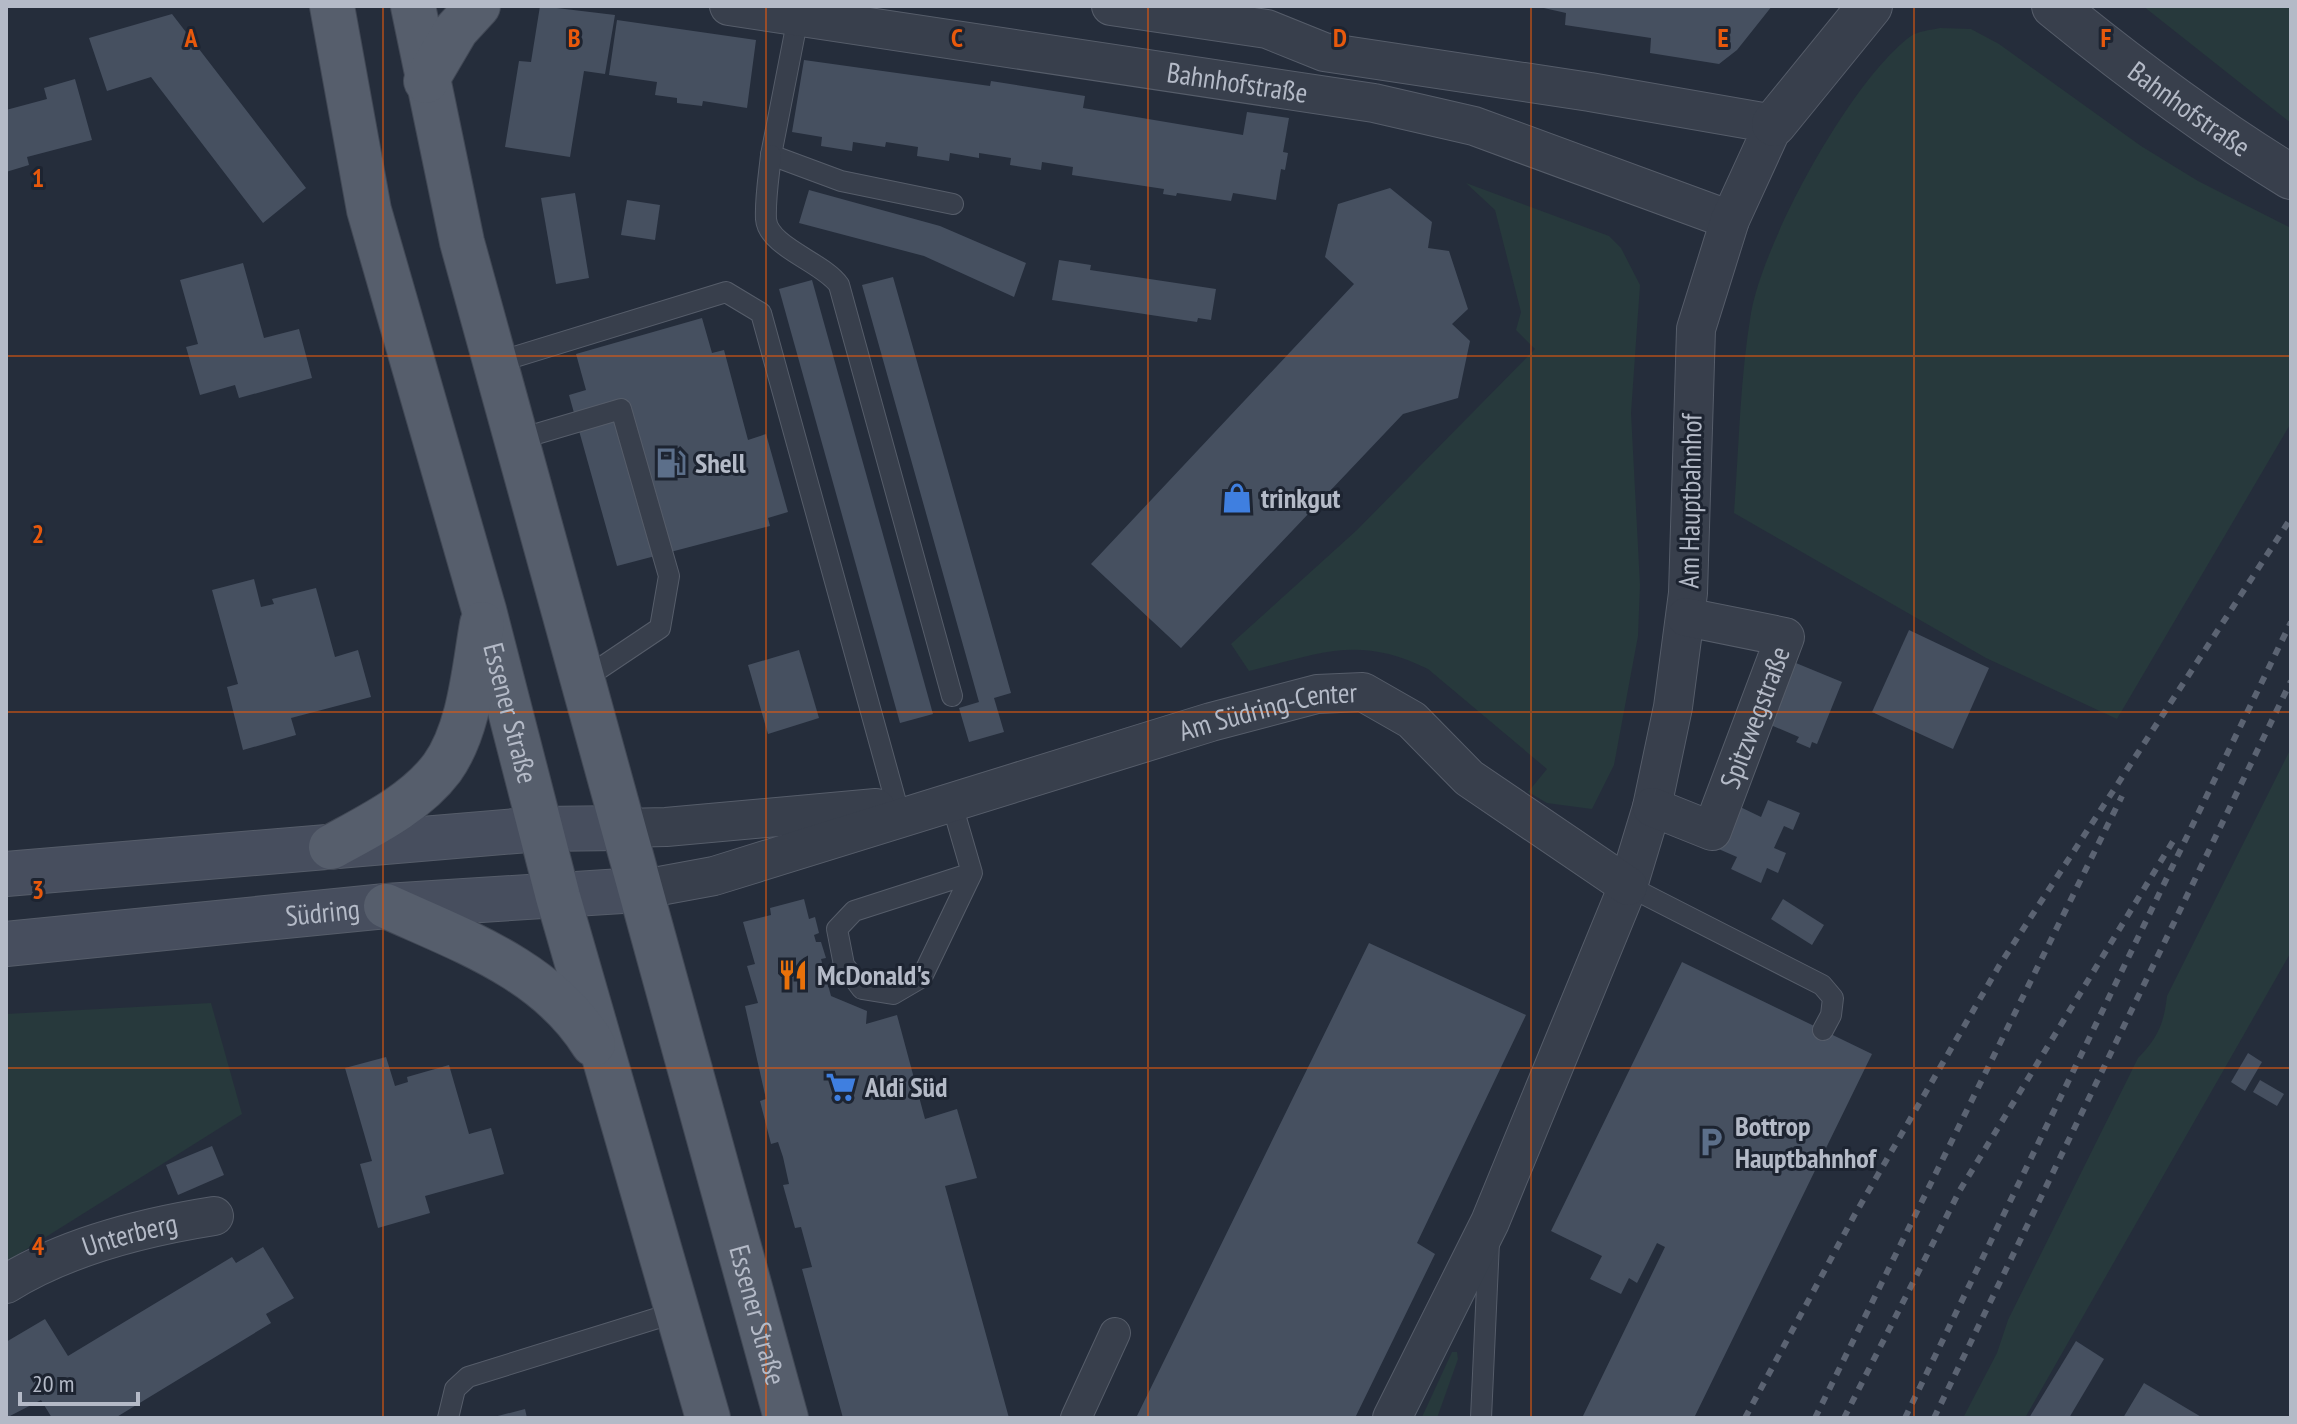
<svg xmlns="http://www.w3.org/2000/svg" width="2297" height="1424" viewBox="0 0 2297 1424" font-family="'PT Sans Narrow',sans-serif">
  <rect width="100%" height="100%" fill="#252d3b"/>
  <!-- green -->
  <g fill="#27393c">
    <path d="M2143,6H2291V123Z"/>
    <path d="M1940,28L1971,29L1999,44L2141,146L2198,181L2291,228V423L2117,719L1986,658L1734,513C1739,447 1740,378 1751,313C1764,240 1851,80 1911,36C1918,31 1931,30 1940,28Z"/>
    <path d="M1466,183L1609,236L1621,248L1640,285L1631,413L1640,585L1638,636L1614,765L1592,809L1547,803L1528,792L1547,769L1428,669C1358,634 1319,654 1249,671L1231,644L1357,530L1535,349L1516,330L1521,312L1495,210Z"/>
    <path d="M2291,748V952L2025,1418H1963L1997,1353L2008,1320L2138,1058C2158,1038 2164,1023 2167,996Z"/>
    <path d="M211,1003L242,1114L6,1262V1014Z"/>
    <path d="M1452,1352H1457L1458,1359L1437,1418L1422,1417Z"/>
  </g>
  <!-- building -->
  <g fill="#465060">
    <path d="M540,6L615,15L605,74L584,71L570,157L505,147L519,61L531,62Z"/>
    <path d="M1535,6H1772L1737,50L1719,64L1650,53L1651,38L1565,25L1566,13Z"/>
    <path d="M172,14L306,188L263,223L151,77L107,91L89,38Z"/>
    <path d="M617,20L756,40L747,108L703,101L702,106L677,103V98L655,95L657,82L609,75Z"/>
    <path d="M804,60L990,86L991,81L1085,96L1083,108L1243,135L1247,112L1289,118L1283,152L1288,153L1285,170L1281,169L1276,200L1233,193L1231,201L1177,193L1176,196L1163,194L1164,189L1072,175L1073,167L1042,162L1041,170L1010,165L1011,158L979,153V158L950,153L949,161L917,156L918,147L886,142L885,147L853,142L852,151L821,146L822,137L792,132Z"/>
    <path d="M75,79L92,140L27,157L29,165L6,172V110L47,99L44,88Z"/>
    <path d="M1390,188L1432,222L1428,248L1449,251L1468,309L1452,324L1470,341L1458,398L1403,414L1181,648L1091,564L1354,284L1325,257L1338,204Z"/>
    <path d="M809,190L940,226L1026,263L1014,297L924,256L799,223Z"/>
    <path d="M575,193L589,278L556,284L541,198Z"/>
    <path d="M627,200L660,205L655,240L621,235Z"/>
    <path d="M1059,260L1091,265L1090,270L1216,289L1211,320L1198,318L1197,322L1052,300Z"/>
    <path d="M243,263L264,338L299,329L312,378L239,398L235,385L200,395L186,347L198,344L180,280Z"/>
    <path d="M893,277L1011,693L994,698L1004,732L969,742L959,708L979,702L862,285Z"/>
    <path d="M812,280L933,714L900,723L779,289Z"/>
    <path d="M702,318L712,353L724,350L748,440L766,434L788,512L768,518L770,526L617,566L569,395L586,390L576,354Z"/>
    <path d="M254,579L261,607L274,604L272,599L316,588L335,657L358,650L371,697L291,718L296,735L243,750L227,687L238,684L212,590Z"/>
    <path d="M1909,630L1989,668L1953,749L1872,712Z"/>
    <path d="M799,650L819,718L768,734L748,665Z"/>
    <path d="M1791,661L1842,682L1817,744L1812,742L1810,748L1796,742L1799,737L1766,723Z"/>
    <path d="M1768,800L1800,813L1793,830L1784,826L1774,848L1786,853L1778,873L1767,868L1761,883L1731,869L1737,857L1714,847L1734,804L1761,817Z"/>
    <path d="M804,899L809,919L815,917L819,933L814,935L816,942H821L826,958L821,959L831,996L867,1011L866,1024L897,1015L925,1119L957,1109L977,1178L945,1186L1009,1418H843L802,1269L812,1267L801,1227L795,1228L783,1185L789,1184L783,1157L778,1142L771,1144L760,1101L766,1099L745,1006L758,1003L747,966L755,964L743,922L771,915L770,908Z"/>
    <path d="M1783,899L1824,925L1812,945L1771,919Z"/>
    <path d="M1369,943L1526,1015L1417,1243L1435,1254L1355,1418H1136Z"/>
    <path d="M1682,962L1872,1054L1694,1418H1582L1665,1247L1657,1243L1637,1283L1629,1278L1621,1294L1590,1279L1602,1256L1551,1231Z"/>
    <path d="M2248,1053L2262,1062L2245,1091L2231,1082Z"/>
    <path d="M386,1057L395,1086L408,1082L407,1077L449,1065L469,1134L491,1128L504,1174L425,1196L430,1213L378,1228L360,1164L372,1161L345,1068Z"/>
    <path d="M2260,1080L2284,1094L2277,1106L2253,1092Z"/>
    <path d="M212,1146L224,1175L178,1195L166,1165Z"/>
    <path d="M263,1247L294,1298L266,1314L271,1323L115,1418H52L41,1400L6,1418V1342L45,1319L68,1356L232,1257L236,1263Z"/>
    <path d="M2076,1341L2104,1359L2069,1418H2029Z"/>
    <path d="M2144,1383L2203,1418H2123Z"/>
    <path d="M525,1409L527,1418H494V1417Z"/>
  </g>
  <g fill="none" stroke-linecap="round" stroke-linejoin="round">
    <!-- service casing -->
    <g stroke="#565d6a" stroke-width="22">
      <g id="service">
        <path d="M798,17L771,155L841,181L953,204"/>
        <path d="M771,155C769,175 765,198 766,219C768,247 823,262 839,285L952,696"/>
        <path d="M495,363L726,292L761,313L897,806"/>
        <path d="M516,440L621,409L669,576L660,628L581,681"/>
        <path d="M951,801L972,873L922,977L893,994L862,989L844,965L837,929L854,911L972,873"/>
        <path d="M1628,886L1822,985L1833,998L1831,1015L1823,1030"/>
        <path d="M448,1418L455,1389L468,1377L677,1312"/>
        <path d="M1481,1418L1489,1242"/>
      </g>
    </g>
    <!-- pedestrian casing -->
    <g stroke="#565d6a" stroke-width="32">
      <path id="pedestrian" d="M1076,1418L1115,1333"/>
    </g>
    <!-- minor casing -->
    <g stroke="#565d6a" stroke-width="40">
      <g id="minor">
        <path id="s1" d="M729,6L1374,103L1474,126L1730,220"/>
        <path d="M1111,6L1267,29L1324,52L1590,92L1774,124L1730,220L1696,329L1688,593L1673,707L1652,807L1628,886L1490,1222L1392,1418"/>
        <path id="s2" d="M1652,807L1712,831L1785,637L1686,617"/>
        <path d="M621,828L666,827L876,808"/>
        <path id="s3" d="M638,890L714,876L1211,722L1317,694L1363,692L1412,720L1469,778L1628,886"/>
        <path id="s4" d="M6,1284C67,1246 144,1227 214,1216"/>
      </g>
    </g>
    <!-- tertiary casing -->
    <g stroke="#565d6a" stroke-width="46">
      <g id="tertiary">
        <path id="s5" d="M2054,6C2130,68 2207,126 2291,177"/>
        <path d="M1774,124L1870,6"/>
      </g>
    </g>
    <!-- secondary casing -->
    <g stroke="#565d6a" stroke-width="46">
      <g id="secondary">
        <path d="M6,874L540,829L621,828"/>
        <path id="s6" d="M6,944L386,906L638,890"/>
      </g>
    </g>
    <!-- primary casing -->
    <g stroke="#414855" stroke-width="46">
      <g id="primary">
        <path id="s7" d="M332,6L369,210L484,610L558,897L708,1418"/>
        <path id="s8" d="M413,6L462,242L786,1418"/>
        <path d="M426,81L456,30L478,6"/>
        <path d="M331,847C369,826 415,804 442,768C470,729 474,669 482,624"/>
        <path d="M386,906C463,941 547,970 593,1044"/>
      </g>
    </g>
    <!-- service -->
    <use href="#service" stroke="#383f4c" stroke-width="20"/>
    <!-- pedestrian -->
    <use href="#pedestrian" stroke="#383f4c" stroke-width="30"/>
    <!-- minor -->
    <use href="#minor" stroke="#383f4c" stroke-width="38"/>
    <!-- tertiary -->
    <use href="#tertiary" stroke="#383f4c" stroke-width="44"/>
    <!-- secondary -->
    <use href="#secondary" stroke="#474e5e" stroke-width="44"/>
    <!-- primary -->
    <use href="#primary" stroke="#565e6c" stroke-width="44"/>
    <!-- rail -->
    <g stroke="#5b6372" stroke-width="6" stroke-dasharray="8 8" stroke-linecap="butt">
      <path d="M1745,1418L1854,1216L1999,966L2291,518"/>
      <path d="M1815,1418L2122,796"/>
      <path d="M1844,1418L1960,1190L2175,838"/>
      <path d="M1905,1418L2291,622"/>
      <path d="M1934,1418L2291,681"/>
    </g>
  </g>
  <!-- grid -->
  <path fill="none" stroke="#e8590c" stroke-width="2" stroke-opacity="0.55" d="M383,6V1418M766,6V1418M1148,6V1418M1531,6V1418M1914,6V1418M6,356H2291M6,712H2291M6,1068H2291"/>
  <!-- icons -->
  <defs>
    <g id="fuel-bare" transform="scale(2.4)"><path d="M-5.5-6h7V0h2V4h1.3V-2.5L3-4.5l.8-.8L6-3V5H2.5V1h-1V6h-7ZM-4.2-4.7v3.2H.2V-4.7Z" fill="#5c6f8a" stroke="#1d2431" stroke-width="2.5" paint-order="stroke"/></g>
    <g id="shop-bare" transform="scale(2.4)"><path d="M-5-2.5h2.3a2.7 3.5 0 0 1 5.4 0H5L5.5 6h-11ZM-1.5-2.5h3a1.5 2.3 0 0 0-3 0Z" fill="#3f7fe0" stroke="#1d2431" stroke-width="2.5" paint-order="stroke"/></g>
    <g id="restaurant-bare" transform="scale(2.4)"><path d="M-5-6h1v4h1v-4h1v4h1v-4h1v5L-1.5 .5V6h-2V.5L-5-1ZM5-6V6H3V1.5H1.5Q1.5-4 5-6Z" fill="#e8710a" stroke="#1d2431" stroke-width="2.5" paint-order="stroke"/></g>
    <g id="supermarket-bare" transform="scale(2.4)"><path d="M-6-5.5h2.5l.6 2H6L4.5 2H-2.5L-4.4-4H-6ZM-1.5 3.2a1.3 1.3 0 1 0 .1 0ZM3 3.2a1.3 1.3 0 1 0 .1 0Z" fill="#3f7fe0" stroke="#1d2431" stroke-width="2.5" paint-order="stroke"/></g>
    <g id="parking-bare" transform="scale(2.4)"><path d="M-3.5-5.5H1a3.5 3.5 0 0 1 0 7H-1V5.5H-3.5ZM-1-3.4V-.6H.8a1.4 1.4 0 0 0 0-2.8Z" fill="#5c6f8a" stroke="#1d2431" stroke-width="2.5" paint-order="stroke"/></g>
  </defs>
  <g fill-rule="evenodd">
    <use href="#fuel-bare" x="671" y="463"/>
    <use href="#shop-bare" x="1237" y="498"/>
    <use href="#restaurant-bare" x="793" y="975"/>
    <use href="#supermarket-bare" x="841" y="1087"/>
    <use href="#parking-bare" x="1711" y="1142"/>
  </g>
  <g text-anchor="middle" stroke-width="6" stroke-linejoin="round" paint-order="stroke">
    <!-- street labels -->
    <g font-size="28" fill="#b4bac7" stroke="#1d2431">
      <text dy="10" stroke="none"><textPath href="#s1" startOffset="514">Bahnhofstraße</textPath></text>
      <text dy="10" stroke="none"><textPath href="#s5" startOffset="170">Bahnhofstraße</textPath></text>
      <text transform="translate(1690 501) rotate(-89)" y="10">Am Hauptbahnhof</text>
      <text dy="10" stroke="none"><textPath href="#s7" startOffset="730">Essener Straße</textPath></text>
      <text dy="10" stroke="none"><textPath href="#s3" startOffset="656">Am Südring-Center</textPath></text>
      <text dy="10" stroke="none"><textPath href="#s2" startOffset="186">Spitzwegstraße</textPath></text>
      <text dy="10" stroke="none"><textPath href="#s6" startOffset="318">Südring</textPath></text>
      <text dy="10" stroke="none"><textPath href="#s4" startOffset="134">Unterberg</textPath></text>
      <text dy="10" stroke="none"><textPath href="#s8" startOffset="1354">Essener Straße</textPath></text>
    </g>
    <!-- poi labels -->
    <g font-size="28" font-weight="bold" fill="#b4bac7" stroke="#1d2431" text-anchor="start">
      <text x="695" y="473">Shell</text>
      <text x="1261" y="508">trinkgut</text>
      <text x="817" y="985">McDonald's</text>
      <text x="865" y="1097">Aldi Süd</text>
      <text x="1735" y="1136">Bottrop<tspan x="1735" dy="32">Hauptbahnhof</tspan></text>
    </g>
  </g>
  <g font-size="26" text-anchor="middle" font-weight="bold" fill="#e8590c" stroke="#1d2431" stroke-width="6" stroke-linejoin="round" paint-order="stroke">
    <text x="191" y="47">A</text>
    <text x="574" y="47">B</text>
    <text x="957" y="47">C</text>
    <text x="1340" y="47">D</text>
    <text x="1723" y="47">E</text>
    <text x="2106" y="47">F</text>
    <text x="38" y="187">1</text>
    <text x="38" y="543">2</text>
    <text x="38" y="899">3</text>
    <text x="38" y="1255">4</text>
  </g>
  <!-- border -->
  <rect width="2297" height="1424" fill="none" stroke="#b4bac7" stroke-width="16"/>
  <!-- scale -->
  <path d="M20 1392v12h118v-12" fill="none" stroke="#b4bac7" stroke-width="4"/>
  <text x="32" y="1392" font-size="24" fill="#b4bac7" stroke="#1d2431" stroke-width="6" paint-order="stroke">20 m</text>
</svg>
